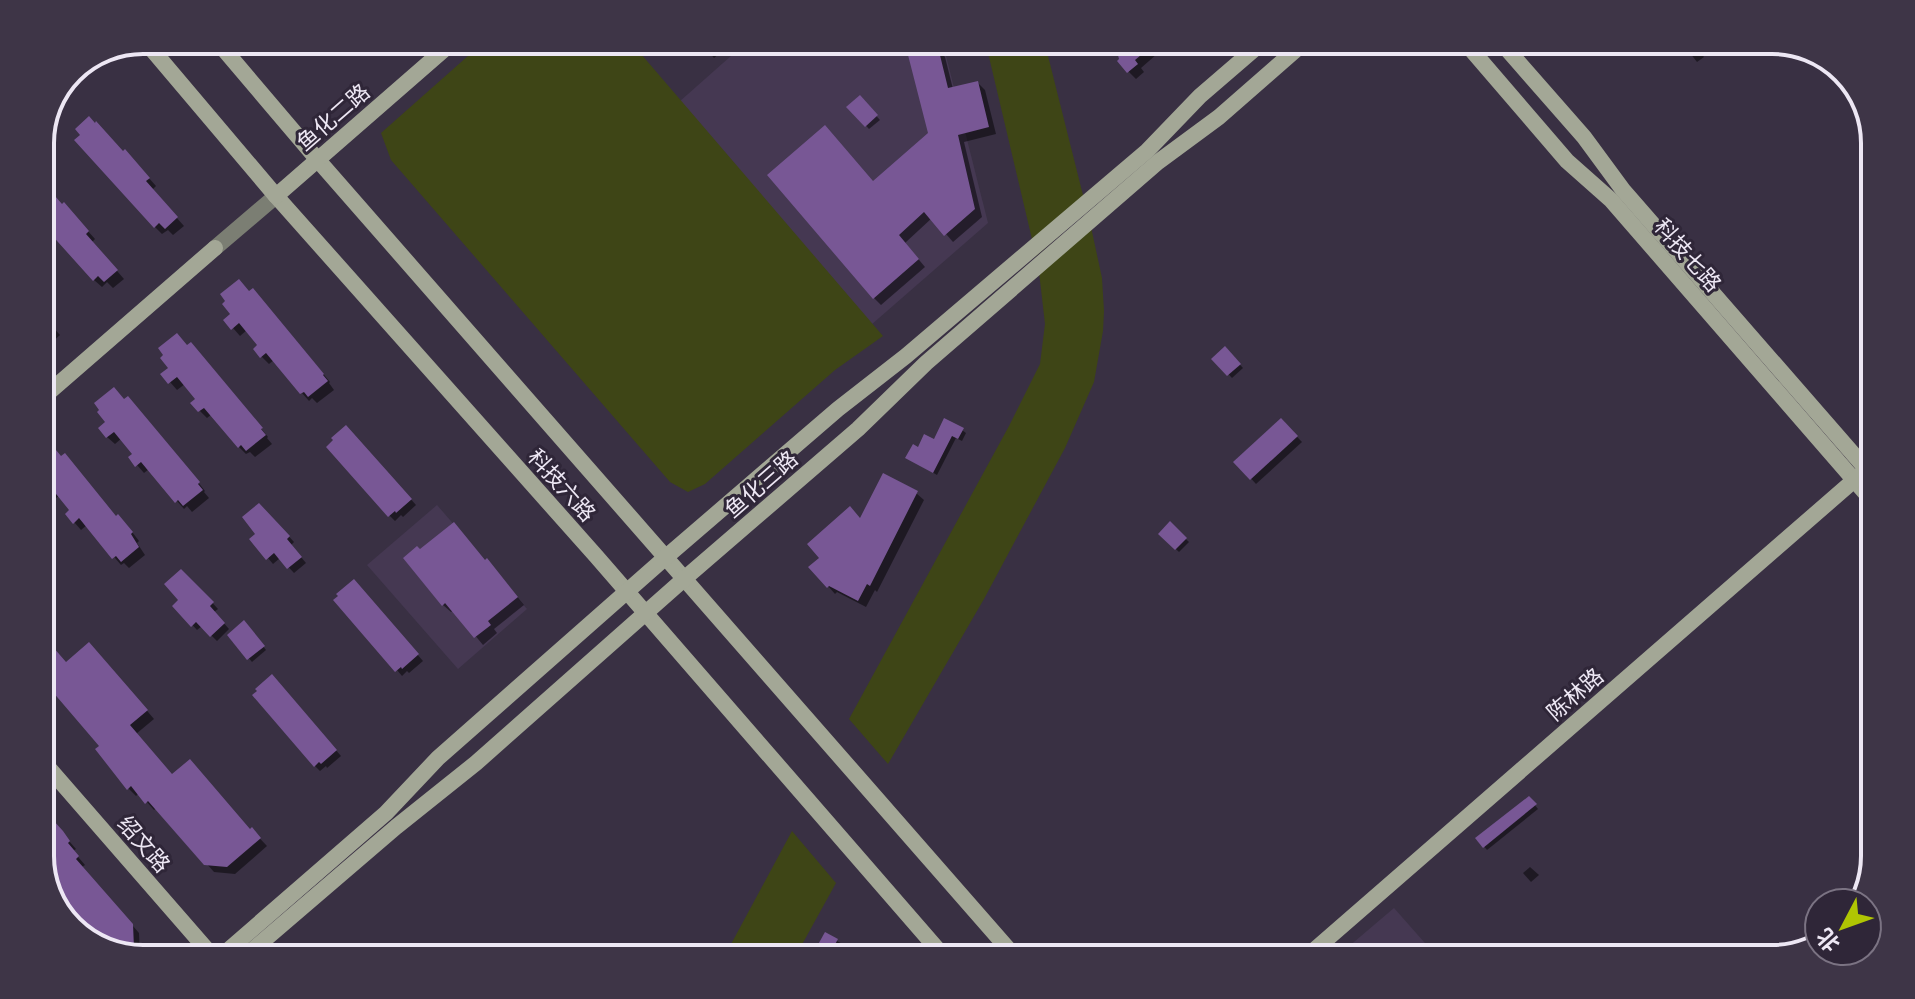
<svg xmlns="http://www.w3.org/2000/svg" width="1915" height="999" viewBox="0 0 1915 999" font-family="'Varela Round','Noto Sans SC',sans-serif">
  <rect width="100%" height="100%" fill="#393043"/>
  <!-- built -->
  <g fill="#453852">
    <path d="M749,40H942L988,223L871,325L679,102Z"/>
    <path d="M437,505L527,609L458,669L367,565Z"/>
    <path d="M1394,908L1439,959H1334Z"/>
  </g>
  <!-- green -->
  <g fill="#3e4516">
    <path d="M486,40H629L883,336L835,370L705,484L688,492L670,482L391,160L381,133Z"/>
    <path d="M985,40H1044L1087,211L1036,256Z"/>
    <path d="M1091,227L1102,278L1104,311L1103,331L1094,382L1065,448L984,599L888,764L849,719L1009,426L1040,364L1045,324L1039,272Z"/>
    <path d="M792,831L836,883L794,959H723Z"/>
  </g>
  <!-- shadow -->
  <g fill="#0007">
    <path d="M698,40H735L714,58Z"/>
    <path d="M1116,40H1173L1141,68L1144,72L1136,79L1129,72Z"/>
    <path d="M1572,40H1575L1581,47L1573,55L1565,47Z"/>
    <path d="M1697,48L1704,57L1697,62L1690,53Z"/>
    <path d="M938,49L945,57L953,89L978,83L985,90L996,134L964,142L982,217L953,242L932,218L905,243L925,267L881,305L874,298L873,183L930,134Z"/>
    <path d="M860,98L880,120L869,129L849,107Z"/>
    <path d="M123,153L132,159L156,186L152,190L184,226L173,235L168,230L162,234L155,227Z"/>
    <path d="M62,206L71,212L95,239L92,242L124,279L113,288L107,282L102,287L94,280Z"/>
    <path d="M250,293L260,298L330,382L329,383L334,390L317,403L312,398L309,401L302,393L274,360L269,364L262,357L256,349L260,346L247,330L240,336L226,320Z"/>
    <path d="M40,313L60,335L49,345L43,339L40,341Z"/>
    <path d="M188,347L198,352L268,437L267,438L272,444L255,457L250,452L246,454L239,447L212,414L207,418L200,411L193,403L198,400L185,384L177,390L163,374Z"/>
    <path d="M1225,349L1243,368L1232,378L1214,359Z"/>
    <path d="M1281,420L1302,442L1256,484L1236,462Z"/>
    <path d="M108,422L187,468L205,491L204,492L209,498L192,512L187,506L184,509L149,469L144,473L137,465L135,454L122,438L115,444L107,437Z"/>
    <path d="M962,430L966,433L962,441L956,438L937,475L908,458L919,449Z"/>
    <path d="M352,433L416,505L403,517L401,515L395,521L389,515Z"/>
    <path d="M40,483L117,518L126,524L139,541L137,543L145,555L129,568L124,563L121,565L87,525L81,530L74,522L72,511L60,495L52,501L45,494Z"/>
    <path d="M916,493L924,500L877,592L875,590L866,607L837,592L835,594L828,586L821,559L861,520Z"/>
    <path d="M275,521L294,542L291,545L306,563L294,573L280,558L273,564L252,539Z"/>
    <path d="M1170,524L1189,542L1179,552L1160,534Z"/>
    <path d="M485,562L494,569L524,605L494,629L497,633L483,645L454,610L451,612L443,605Z"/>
    <path d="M198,587L218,609L214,612L229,629L217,641L202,626L197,630L175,606Z"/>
    <path d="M359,587L423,661L409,673L407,671L402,676L397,670Z"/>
    <path d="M40,590L54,606L40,617Z"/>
    <path d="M247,626L266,650L252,662L229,635Z"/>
    <path d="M97,652L154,719L136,734L172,776L251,832L252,830L267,846L235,874L214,872L157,808L154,810L139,793L136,796L128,788L102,746L66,664Z"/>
    <path d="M277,682L341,756L327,768L326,766L320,771L315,766Z"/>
    <path d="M1529,798L1538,809L1487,850L1478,839Z"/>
    <path d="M69,841L76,849L73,851L85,865L82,867L139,933L140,956L138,958L97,948L57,913L58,876L40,856Z"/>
    <path d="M1530,867L1539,875L1531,882L1523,873Z"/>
    <path d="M826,935L857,952L860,955L858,959H814Z"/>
  </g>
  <!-- building -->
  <g fill="#785795">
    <path d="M1114,40H1159L1135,60L1138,64L1127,73L1117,61L1119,59Z"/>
    <path d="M938,47L948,88L978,81L989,127L958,135L975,209L944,236L924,212L899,235L919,259L873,299L767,175L825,125L873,181L928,133L908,55Z"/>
    <path d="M860,95L878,115L865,127L846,107Z"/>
    <path d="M89,116L95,123L96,121L123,151L125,149L150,178L146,181L178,217L165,229L159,223L154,228L74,140L80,135L75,129Z"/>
    <path d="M40,179L62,204L64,202L89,231L86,234L118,270L104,282L98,276L93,281L40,222Z"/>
    <path d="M239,279L249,291L253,288L324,374L323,375L328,381L308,397L304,392L300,394L266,353L260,358L253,349L257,345L239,323L231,330L223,320L230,314L222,304L225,301L220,294Z"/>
    <path d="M177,333L187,345L191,342L263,428L261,429L266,435L246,451L241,445L238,448L204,408L198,412L190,403L195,399L177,377L168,384L160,374L168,368L160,358L163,355L158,348Z"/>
    <path d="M1225,346L1241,364L1227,376L1211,359Z"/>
    <path d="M114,387L124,399L128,396L200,482L198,484L203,490L183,506L178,500L175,503L141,462L135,467L128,457L132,454L114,432L106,438L98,428L105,422L97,412L99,410L94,403Z"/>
    <path d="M944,418L964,428L958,439L952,436L933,473L905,458L913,444L918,447L924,434L934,439Z"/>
    <path d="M1281,418L1298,436L1250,480L1233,462Z"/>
    <path d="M346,425L412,499L396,513L395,511L388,517L326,447L333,440L331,438Z"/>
    <path d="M51,444L61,456L65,453L116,516L118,514L133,532L131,534L139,547L121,562L116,556L112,559L79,518L73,524L65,514L69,510L52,489L40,498V453Z"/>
    <path d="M883,473L918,491L870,586L867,584L858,601L829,586L827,588L808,567L819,558L807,544L850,506L860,518Z"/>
    <path d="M259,503L290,536L287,539L302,557L287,569L274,553L266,560L249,539L255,534L242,517Z"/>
    <path d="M1170,521L1187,538L1175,550L1158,534Z"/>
    <path d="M454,522L485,560L487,558L518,597L488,621L491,625L474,638L445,603L442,606L403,558L417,546L420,549Z"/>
    <path d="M181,569L214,602L210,606L225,623L210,637L196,622L191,627L172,606L178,600L164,584Z"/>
    <path d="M354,579L419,654L402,669L401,667L395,672L333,600L338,596L336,594Z"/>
    <path d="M244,620L265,646L247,660L227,635Z"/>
    <path d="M40,632L66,662L89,642L148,710L130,725L172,774L190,759L250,829L252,827L261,838L227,867L204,865L148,801L145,804L131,786L127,790L95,749L99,746L40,677Z"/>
    <path d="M272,674L337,750L321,764L319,762L314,767L252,695L257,691L255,689Z"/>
    <path d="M1529,796L1537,804L1483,848L1475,838Z"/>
    <path d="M40,811L50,822L53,820L63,831L70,841L68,843L79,856L76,859L133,924L134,948L126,955L97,948L57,913L47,883L55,876L40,860Z"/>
    <path d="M825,932L838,939L827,959H810Z"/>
  </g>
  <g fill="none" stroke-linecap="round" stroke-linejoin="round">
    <!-- street -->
    <path stroke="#7b7e73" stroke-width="16" d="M215,248L276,196"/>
    <!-- secondary -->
    <g stroke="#a3a796" stroke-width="16">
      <path d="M144,40L276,196L596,556L946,959"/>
      <path d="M216,40L317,159L1017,959"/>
      <path d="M1463,40L1567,161L1611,200L1875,504"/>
      <path d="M1499,40L1584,137L1623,190L1875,479"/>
      <path d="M276,196L455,40"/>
      <path d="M40,400L215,248"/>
      <path d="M40,758L215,959"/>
      <path d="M218,959L386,813L438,758L666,557L838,409L906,356L1147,151L1200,96L1265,40"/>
      <path d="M242,959L396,827L476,763L684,579L858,429L926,363L1158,162L1219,117L1307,40"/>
      <path d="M1304,959L1875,462"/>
    </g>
  </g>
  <g text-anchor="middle" stroke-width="6" stroke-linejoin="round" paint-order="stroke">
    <!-- street labels -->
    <g font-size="22" fill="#ede7f4" stroke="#2f2638">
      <text transform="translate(333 117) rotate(-41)" y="8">鱼化二路</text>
      <text transform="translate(1688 255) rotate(49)" y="8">科技七路</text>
      <text transform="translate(761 484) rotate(-41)" y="8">鱼化三路</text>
      <text transform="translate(562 485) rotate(48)" y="8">科技六路</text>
      <text transform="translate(1575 694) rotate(-41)" y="8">陈林路</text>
      <text transform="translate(144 844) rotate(49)" y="8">绍文路</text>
    </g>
  </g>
  <!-- crop -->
  <path d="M0 0H1915V999H0ZM143 54H1772A89 89 0 0 1 1861 143V856A89 89 0 0 1 1772 945H143A89 89 0 0 1 54 856V143A89 89 0 0 1 143 54Z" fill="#3e3547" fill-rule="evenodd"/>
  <path fill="none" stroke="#ede7f4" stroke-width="4" d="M143 54H1772A89 89 0 0 1 1861 143V856A89 89 0 0 1 1772 945H143A89 89 0 0 1 54 856V143A89 89 0 0 1 143 54Z"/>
  <!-- north arrow -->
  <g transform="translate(1843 927) rotate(229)"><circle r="38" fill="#2f2638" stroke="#7b7383" stroke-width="2"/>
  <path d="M0-6L14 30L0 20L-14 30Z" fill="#b0c503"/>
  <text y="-12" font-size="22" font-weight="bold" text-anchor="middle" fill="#ede7f4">北</text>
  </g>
</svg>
